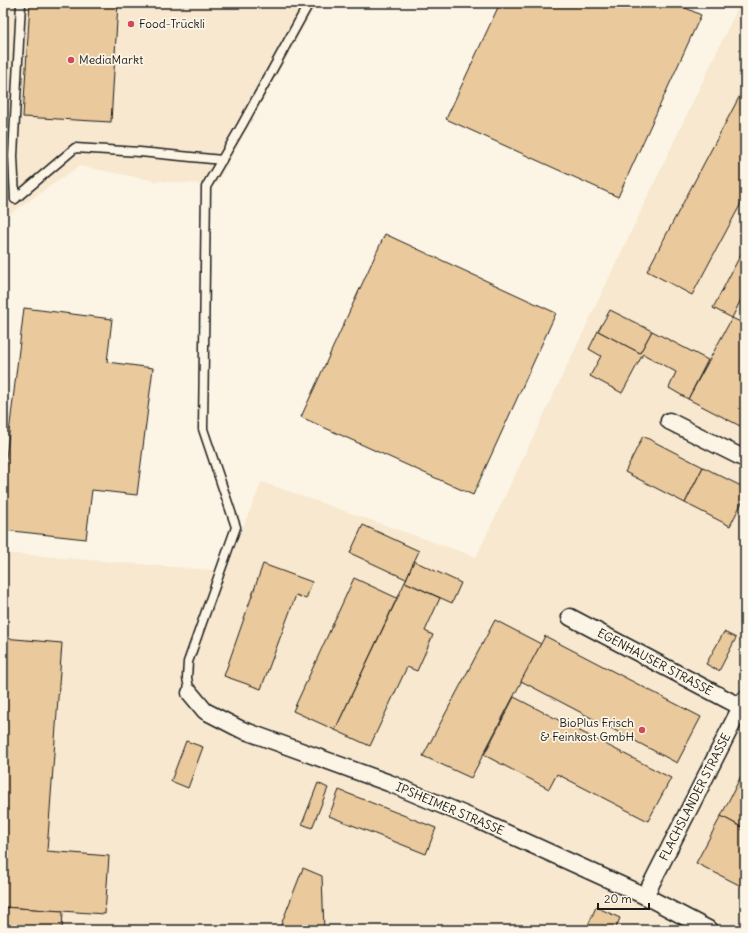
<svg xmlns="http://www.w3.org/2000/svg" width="748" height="933" viewBox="0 0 748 933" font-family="Delius,sans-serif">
  <rect width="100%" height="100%" fill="#fcf5e5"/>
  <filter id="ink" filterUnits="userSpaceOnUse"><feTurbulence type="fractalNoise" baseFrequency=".025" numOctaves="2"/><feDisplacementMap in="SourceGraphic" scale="8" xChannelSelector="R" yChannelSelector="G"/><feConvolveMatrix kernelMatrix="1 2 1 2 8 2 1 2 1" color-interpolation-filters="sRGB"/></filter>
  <g filter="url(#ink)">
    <!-- built -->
    <g fill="#f7e8cf">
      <path d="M3,3H317L216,185L156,181L79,166L3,219Z"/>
      <path d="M740,3H745V930H3V553L224,571L262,482L476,557Z"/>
    </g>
    <!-- building -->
    <g fill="#eac99c" stroke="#1c1c1c">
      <path d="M30,3H118L111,122L23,117Z"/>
      <path d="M500,3H675L701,15L618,197L446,119Z"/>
      <path d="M745,86V196L692,295L647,271Z"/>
      <path d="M385,234L556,313L473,495L301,417Z"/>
      <path d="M743,250L745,251V291L732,318L713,308Z"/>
      <path d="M24,308L112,319L107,362L153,368L137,495L92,490L86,539L3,530V483Z"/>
      <path d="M610,310L652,331L640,353L598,331Z"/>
      <path d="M732,318L745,324V426L744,428L688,399Z"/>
      <path d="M598,331L640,353L652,331L708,360L688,399L669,388L676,372L643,354L622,393L590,376L601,356L589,349Z"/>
      <path d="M643,436L703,467L685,503L625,472Z"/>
      <path d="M703,467L745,488V504L742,502L730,526L685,503Z"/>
      <path d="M363,525L419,551L406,579L350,553Z"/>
      <path d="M414,561L461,583L452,603L405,582Z"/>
      <path d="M263,564L312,582L306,599L296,595L261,689L224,676Z"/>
      <path d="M354,578L397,598L335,730L293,711Z"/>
      <path d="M405,582L440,598L425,631L433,635L417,671L407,667L370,746L335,730Z"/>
      <path d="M495,620L541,644L471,778L423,756Z"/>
      <path d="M724,632L736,638L719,671L706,664Z"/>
      <path d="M545,636L701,717L677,763L521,681Z"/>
      <path d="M3,638L62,643L47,851L109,856L105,914L3,907Z"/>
      <path d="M514,697L671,778L648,821L557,774L549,789L484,755Z"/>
      <path d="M186,741L203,747L188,788L171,781Z"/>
      <path d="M745,768V829L721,816Z"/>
      <path d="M318,783L328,788L312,828L302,824Z"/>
      <path d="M339,790L436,828L426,854L329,816Z"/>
      <path d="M721,816L745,829V888L696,863Z"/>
      <path d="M303,868L322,876L324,930H279Z"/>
      <path d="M3,907L63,911L62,930H3Z"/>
      <path d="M596,907L620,918L615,930H586Z"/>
    </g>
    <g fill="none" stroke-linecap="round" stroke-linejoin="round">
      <!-- service casing -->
      <g stroke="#1c1c1c" stroke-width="11">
        <g id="service">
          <path d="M15,199L75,148L140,152L222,160"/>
          <path d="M15,199L13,156L21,3"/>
          <path d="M190,693L187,678L188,662L236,527L203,429L206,187L242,125L309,3"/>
        </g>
      </g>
      <!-- minor casing -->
      <g stroke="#1c1c1c" stroke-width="19">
        <g id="minor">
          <path d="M669,421L745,459"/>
          <path d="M570,617L741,707"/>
          <path d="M190,693L205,711L240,729L389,783L482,822L645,896L710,930"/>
          <path d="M645,896L745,699"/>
        </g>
      </g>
      <!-- service -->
      <use href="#service" stroke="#fcf5e5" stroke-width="8"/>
      <!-- minor -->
      <use href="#minor" stroke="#fcf5e5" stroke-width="16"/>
    </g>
  </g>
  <!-- markers -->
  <g fill="#d1495b" stroke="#fcf5e5" stroke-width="1.5">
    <circle cx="131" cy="24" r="4"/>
    <circle cx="71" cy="60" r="4"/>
    <circle cx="642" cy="730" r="4"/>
  </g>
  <g text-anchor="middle" stroke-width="3.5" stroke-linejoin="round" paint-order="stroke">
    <!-- poi labels -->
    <g font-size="12" fill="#1c1c1c" stroke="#fcf5e5" text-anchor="start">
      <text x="139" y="28">Food-Trückli</text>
      <text x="79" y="64">MediaMarkt</text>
      <text x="634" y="727" text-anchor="end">BioPlus Frisch<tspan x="634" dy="14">&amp; Feinkost GmbH</tspan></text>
    </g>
    <!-- street labels -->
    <g font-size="12" fill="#1c1c1c" stroke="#fcf5e5">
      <text transform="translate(655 662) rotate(28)" y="4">EGENHAUSER STRASSE</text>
      <text transform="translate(695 797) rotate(-63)" y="4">FLACHSLANDER STRASSE</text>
      <text transform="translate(450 809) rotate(23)" y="4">IPSHEIMER STRASSE</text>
    </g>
  </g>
  <!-- margin -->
  <rect width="748" height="933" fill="none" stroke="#fcf5e5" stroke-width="16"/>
  <rect x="8" y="8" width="732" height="917" fill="none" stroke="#1c1c1c" stroke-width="1.5" filter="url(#ink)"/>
  <!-- scale -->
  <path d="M598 903v6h51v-6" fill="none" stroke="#1c1c1c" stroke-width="2"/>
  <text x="604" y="903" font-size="12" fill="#1c1c1c" stroke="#fcf5e5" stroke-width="3" paint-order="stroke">20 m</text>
</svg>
